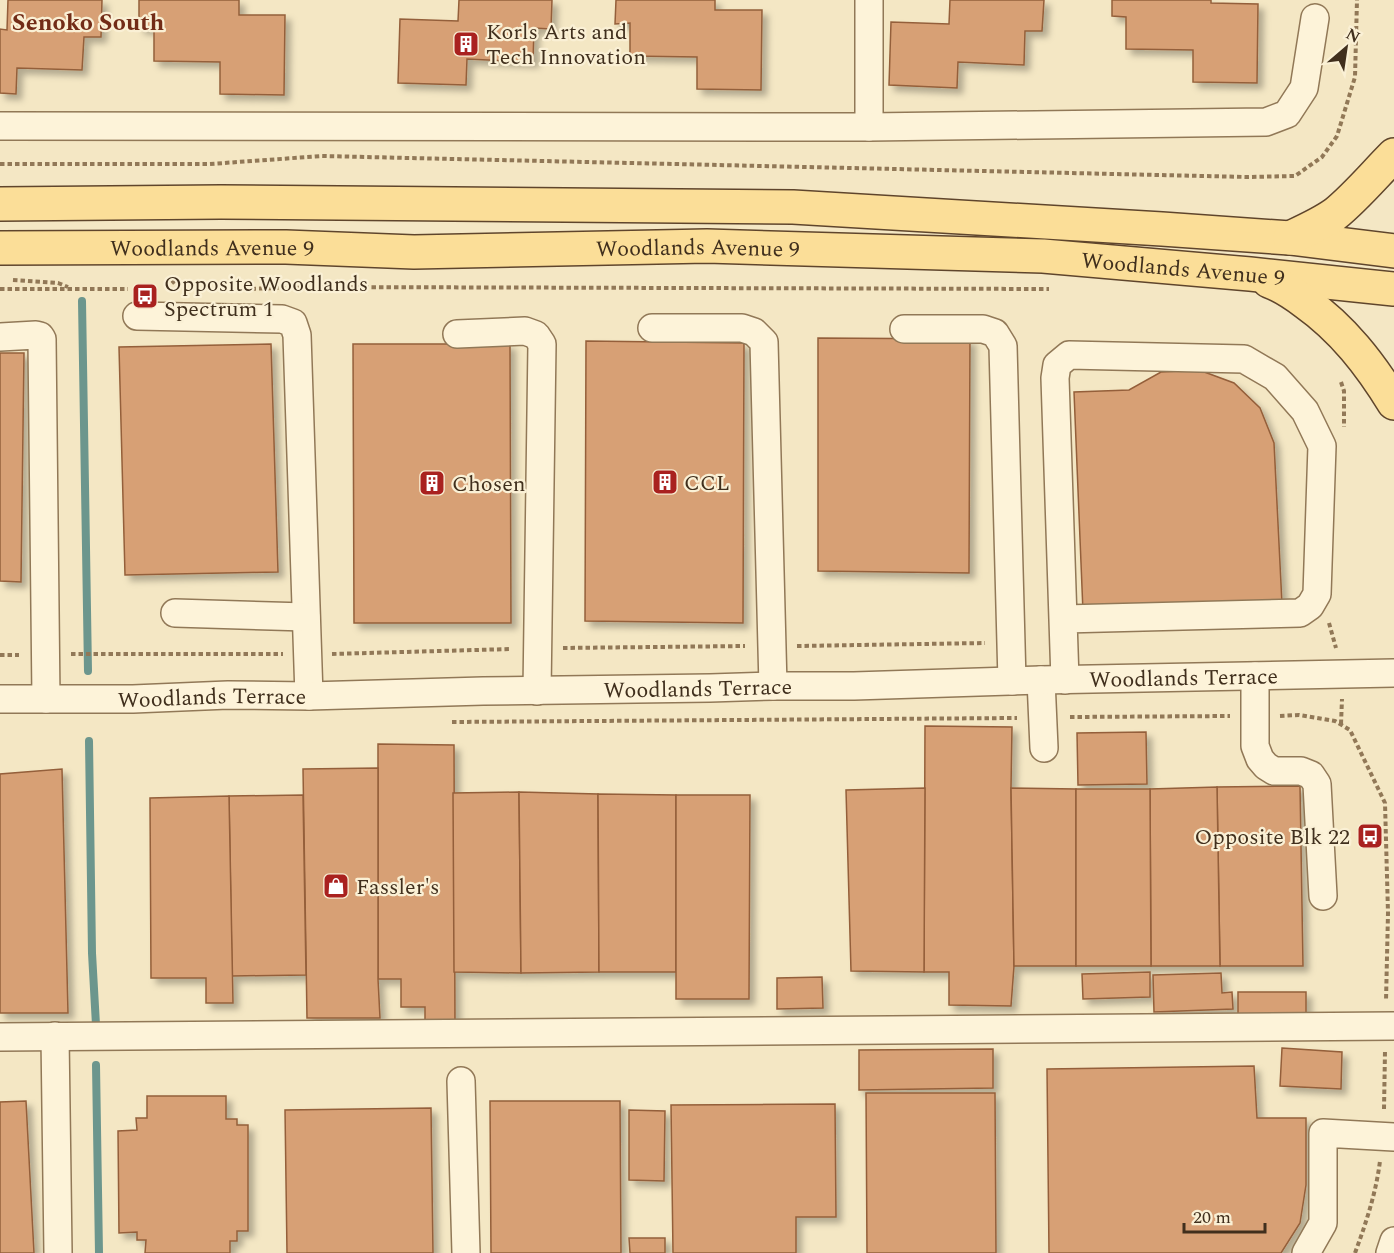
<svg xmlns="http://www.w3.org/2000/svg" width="1394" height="1253" viewBox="0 0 1394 1253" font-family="Spectral,serif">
  <defs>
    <filter id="shadow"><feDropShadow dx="5.5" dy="5.5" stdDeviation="3" flood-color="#0004"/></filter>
  </defs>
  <rect width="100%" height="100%" fill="#f4e7c4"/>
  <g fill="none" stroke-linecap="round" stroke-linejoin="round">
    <!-- stream -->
    <g stroke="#6c968d" stroke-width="8">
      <path d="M82,301L88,671"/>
      <path d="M89,741L92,953L96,1025"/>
      <path d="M96,1065L99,1253"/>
    </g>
  </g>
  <!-- building -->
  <g fill="#d7a075" stroke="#945f3a" stroke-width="1.5" filter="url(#shadow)">
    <path d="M8,0H102L101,37H84L82,70L17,68L16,94L0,93V29L7,30Z"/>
    <path d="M139,0H239V15H285L284,95L220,94V62L154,61V29L139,28Z"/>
    <path d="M459,0H552L551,29L534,28L533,62L467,59L466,85L398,83L400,19L458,21Z"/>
    <path d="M616,0H715V10H762L761,90L697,89V57L630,56V23L615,24Z"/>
    <path d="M950,0H1044L1042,31H1025L1024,65L958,62L957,88L889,85L891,22L949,24Z"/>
    <path d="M1112,0H1211V3L1258,4L1257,83L1193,82V50L1126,49V17L1112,16Z"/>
    <path d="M818,338L970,339L969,573L818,571Z"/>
    <path d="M586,341L744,343L743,623L585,621Z"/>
    <path d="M271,344L278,572L125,575L119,347Z"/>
    <path d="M353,344H510L511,623H354Z"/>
    <path d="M0,353H24L21,582L0,581Z"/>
    <path d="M1199,370L1234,383L1260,408L1274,443L1282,604L1083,612L1074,392L1129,390L1161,372Z"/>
    <path d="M925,726L1012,727L1011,788L1014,966L1011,1006L949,1005V972H924Z"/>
    <path d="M1146,732L1147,784L1078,785L1077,733Z"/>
    <path d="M378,744L454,745L455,1026H425V1007H401V979H378Z"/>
    <path d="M378,768V979L380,1018H307L303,769Z"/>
    <path d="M62,769L68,1013H0V774Z"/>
    <path d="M1300,786L1303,966H1220L1217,787Z"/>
    <path d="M1217,787L1220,966H1151L1150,789Z"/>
    <path d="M925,788L924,972L851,971L846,790Z"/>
    <path d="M1011,788L1076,789V966H1014Z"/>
    <path d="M1076,789H1150L1151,966H1076Z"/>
    <path d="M519,792L521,973L454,972L453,793Z"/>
    <path d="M519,792L598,794L599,972L521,973Z"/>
    <path d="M598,794L676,795V972H599Z"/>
    <path d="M303,795L306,975L232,976L229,796Z"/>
    <path d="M676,795H750L749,999H676Z"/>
    <path d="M229,796L233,1003H206V978H151L150,798Z"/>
    <path d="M1150,972V997L1083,999L1082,974Z"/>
    <path d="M1221,973L1222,993L1232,992L1233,1009L1154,1012L1153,975Z"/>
    <path d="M822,977L823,1008L777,1009V978Z"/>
    <rect x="1238" y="992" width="68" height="23"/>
    <path d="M1282,1048L1342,1052L1341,1089L1280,1086Z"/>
    <path d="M993,1049V1088L859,1090V1050Z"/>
    <path d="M1254,1066L1257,1118H1306V1185L1300,1223L1281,1253H1049L1047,1069Z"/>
    <path d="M866,1093H995L996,1253H867Z"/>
    <path d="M147,1096H226V1119H237V1125H248V1231H237V1241H230V1253H145L146,1240H137V1232L119,1233L118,1131L137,1130L136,1118H147Z"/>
    <path d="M26,1101L34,1253H0V1102Z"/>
    <path d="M490,1101H620L621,1253H491Z"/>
    <path d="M835,1104L836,1217H796V1253H673L671,1105Z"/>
    <path d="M431,1108L433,1253H287L285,1110Z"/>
    <path d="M629,1110L665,1111L664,1181L629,1180Z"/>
    <path d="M629,1238H665V1253H630Z"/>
  </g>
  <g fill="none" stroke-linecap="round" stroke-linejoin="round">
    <!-- minor casing -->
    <g stroke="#917857" stroke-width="30">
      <g id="minor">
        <path d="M869,0V127"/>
        <path d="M0,126L869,127L1266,122L1287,114L1304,88L1315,18"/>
        <path d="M137,316L282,319L293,323L297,335L309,696"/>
        <path d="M652,328H742L754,332L764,342L773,686"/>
        <path d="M904,329H983L995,333L1003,346L1012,681"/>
        <path d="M457,334L525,331L536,335L542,344L537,691"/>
        <path d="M0,337L36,335L40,336L42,339L46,699"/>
        <path d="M175,613L306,617"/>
        <path d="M1064,619L1300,613L1310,606L1317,594L1322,446L1305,411L1275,377L1244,359L1069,355L1057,365L1055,378L1065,680"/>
        <path d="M1255,676V746L1260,759L1266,766L1274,771H1301L1311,775L1317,784L1323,896"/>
        <path d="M1041,680L1044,748"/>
        <path id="s1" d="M0,699H133L228,695L309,696L483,691L710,688L773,686H854L1041,680L1394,673"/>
        <path d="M55,1036L58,1253"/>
        <path d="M0,1037L1394,1026"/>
        <path d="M461,1081L466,1253"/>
        <path d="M1306,1253L1323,1223V1133L1394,1137"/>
        <path d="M1390,1253L1394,1241"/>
      </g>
    </g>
    <!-- major casing -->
    <g stroke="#5f452c" stroke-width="36">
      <g id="major">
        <path d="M0,204L221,202L793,207L1162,229L1290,238L1394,251"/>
        <path d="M1290,238C1305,231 1321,224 1335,214C1356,197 1375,174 1394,155"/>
        <path id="s2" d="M0,248L286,247L414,252L707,246L1043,256L1250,274L1394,289"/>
        <path d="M1269,281C1283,286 1293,293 1305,302C1343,329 1370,364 1394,403"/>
      </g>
    </g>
    <!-- path -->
    <g stroke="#917857" stroke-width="4" stroke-dasharray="4.5 3" stroke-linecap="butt">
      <path d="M0,164H210L322,156L1247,177L1295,176L1322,157L1337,136L1355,77L1357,0"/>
      <path d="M13,280L58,283L68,287"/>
      <path d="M166,288L177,279H179"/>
      <path d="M0,289H128"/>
      <path d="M244,289L321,287L1049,289"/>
      <path d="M1341,382L1344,391V427"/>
      <path d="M1329,623L1336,648"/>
      <path d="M797,646L985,643"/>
      <path d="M563,648L745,646"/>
      <path d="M71,654H283"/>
      <path d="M332,654L511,649"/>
      <path d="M0,655H19"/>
      <path d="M1280,716L1299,715L1335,721L1350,730L1385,803L1388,913L1386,1001"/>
      <path d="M1070,717L1230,716"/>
      <path d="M452,722L1017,718"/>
      <path d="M1341,724L1342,699"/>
      <path d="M1384,1109L1385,1051"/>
      <path d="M1355,1253C1366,1223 1376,1193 1380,1161"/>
    </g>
    <!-- minor -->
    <use href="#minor" stroke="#fdf3d9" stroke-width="27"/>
    <!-- major -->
    <use href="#major" stroke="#fbde98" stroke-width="33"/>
  </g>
  <!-- icons -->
  <defs>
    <g id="building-square" transform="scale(1.35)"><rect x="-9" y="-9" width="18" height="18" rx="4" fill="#a9211f" stroke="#faf0d5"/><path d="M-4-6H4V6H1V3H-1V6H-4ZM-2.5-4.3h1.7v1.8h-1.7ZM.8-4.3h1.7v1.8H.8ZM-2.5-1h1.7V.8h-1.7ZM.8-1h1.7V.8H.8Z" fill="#fff"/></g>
    <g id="bus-square" transform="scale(1.35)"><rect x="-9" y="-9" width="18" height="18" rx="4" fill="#a9211f" stroke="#faf0d5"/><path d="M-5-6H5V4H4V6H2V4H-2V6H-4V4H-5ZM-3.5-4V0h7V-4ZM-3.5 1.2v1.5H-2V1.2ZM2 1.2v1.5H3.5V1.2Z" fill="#fff"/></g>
    <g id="shop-square" transform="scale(1.35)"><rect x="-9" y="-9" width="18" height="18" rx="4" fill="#a9211f" stroke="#faf0d5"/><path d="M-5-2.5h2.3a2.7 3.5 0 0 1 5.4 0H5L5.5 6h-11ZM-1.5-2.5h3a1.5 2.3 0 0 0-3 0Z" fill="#fff"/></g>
  </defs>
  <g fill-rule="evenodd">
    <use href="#building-square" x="466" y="44"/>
    <use href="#bus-square" x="145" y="296"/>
    <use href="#building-square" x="665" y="482"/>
    <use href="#building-square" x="432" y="483"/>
    <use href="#bus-square" x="1370" y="836"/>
    <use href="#shop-square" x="336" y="886"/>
  </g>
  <g text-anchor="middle" stroke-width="4.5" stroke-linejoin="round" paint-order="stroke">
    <!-- poi labels -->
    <g font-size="22" fill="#402f1d" stroke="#faf0d5" text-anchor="start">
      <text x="486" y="39">Korls Arts and<tspan x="486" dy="25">Tech Innovation</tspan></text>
      <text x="164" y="291">Opposite Woodlands<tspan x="164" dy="25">Spectrum 1</tspan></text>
      <text x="684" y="490">CCL</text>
      <text x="452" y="491">Chosen</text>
      <text x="1350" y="844" text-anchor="end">Opposite Blk 22</text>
      <text x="356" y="894">Fassler's</text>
    </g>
    <!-- street labels -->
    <g font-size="22" fill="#402f1d" stroke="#faf0d5">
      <text dy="8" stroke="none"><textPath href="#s2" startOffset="212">Woodlands Avenue 9</textPath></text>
      <text dy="8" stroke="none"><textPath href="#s2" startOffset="698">Woodlands Avenue 9</textPath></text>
      <text dy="8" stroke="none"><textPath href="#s2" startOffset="1184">Woodlands Avenue 9</textPath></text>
      <text dy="8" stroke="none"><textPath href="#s1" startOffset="1184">Woodlands Terrace</textPath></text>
      <text dy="8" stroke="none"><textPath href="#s1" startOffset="698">Woodlands Terrace</textPath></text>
      <text dy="8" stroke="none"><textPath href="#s1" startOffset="212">Woodlands Terrace</textPath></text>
    </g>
    <!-- neighbourhood labels -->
    <g font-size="24" font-weight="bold" fill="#722c17" stroke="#faf0d5">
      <text x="88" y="30">Senoko South</text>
    </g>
  </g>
  <!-- north arrow -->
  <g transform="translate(1346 48) rotate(29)" stroke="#faf0d5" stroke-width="4.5" paint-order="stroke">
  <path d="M0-4.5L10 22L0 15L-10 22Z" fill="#402f1d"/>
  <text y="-9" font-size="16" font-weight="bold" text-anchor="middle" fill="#402f1d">N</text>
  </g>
  <!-- scale -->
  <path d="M1184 1223v9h81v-9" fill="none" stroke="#402f1d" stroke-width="3"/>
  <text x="1193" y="1223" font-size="18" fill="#402f1d" stroke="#faf0d5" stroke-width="4.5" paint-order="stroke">20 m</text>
</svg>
